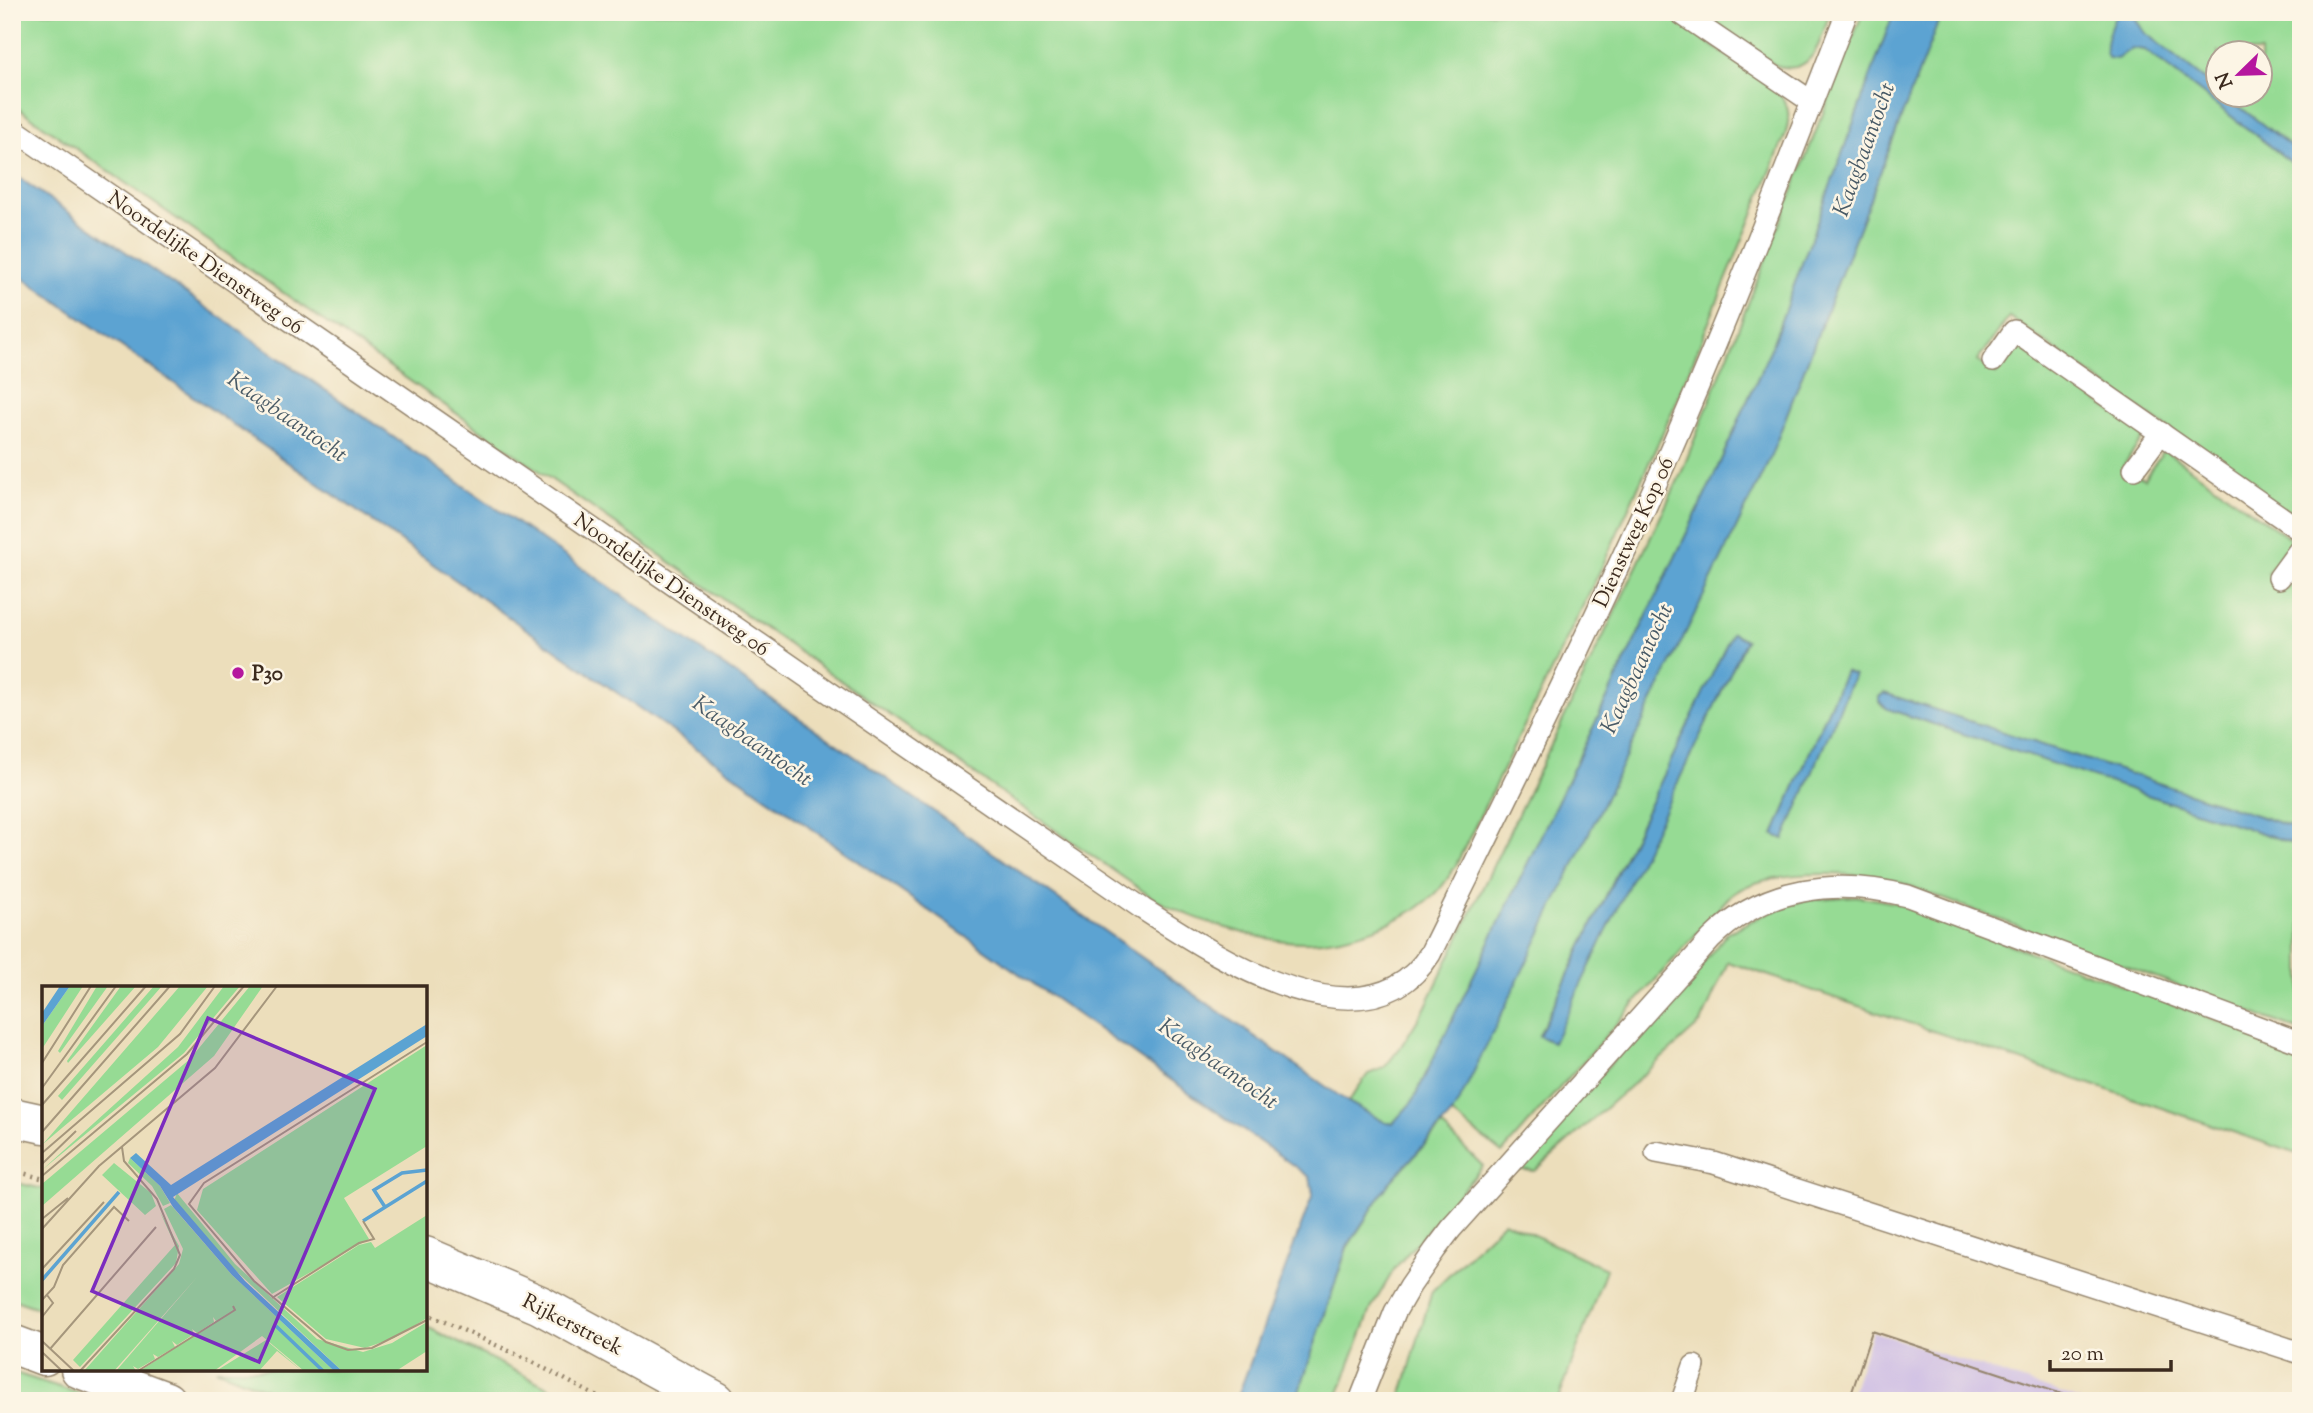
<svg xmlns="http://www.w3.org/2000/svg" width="2313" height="1413" viewBox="0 0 2313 1413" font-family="'Sorts Mill Goudy',serif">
  <rect width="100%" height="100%" fill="#fcf5e5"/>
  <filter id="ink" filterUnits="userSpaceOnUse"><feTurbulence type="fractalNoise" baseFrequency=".0143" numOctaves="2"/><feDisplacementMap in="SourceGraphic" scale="14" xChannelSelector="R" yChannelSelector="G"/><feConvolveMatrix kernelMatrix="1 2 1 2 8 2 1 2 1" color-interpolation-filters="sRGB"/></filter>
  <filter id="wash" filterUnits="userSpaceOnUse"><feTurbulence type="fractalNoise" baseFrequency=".00686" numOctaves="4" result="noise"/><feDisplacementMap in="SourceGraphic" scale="28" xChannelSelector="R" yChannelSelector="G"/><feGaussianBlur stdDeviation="1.57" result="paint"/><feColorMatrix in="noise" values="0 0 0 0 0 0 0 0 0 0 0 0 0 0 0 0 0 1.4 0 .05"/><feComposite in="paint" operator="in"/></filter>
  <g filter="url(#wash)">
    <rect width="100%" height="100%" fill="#ecdebb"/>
    <!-- green -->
    <g fill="#96db94" stroke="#688259" stroke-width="2" fill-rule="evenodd">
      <path d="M12,12H1664L1775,89C1790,104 1791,116 1785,136L1673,410L1601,569L1455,867C1448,878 1442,889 1432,897C1400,924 1350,940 1308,942C1264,944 1187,918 1150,896L12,104Z"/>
      <path d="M1697,12H1830C1821,39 1813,79 1775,65Z"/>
      <path d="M1863,12H1894L1771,348L1710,485L1413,1101L1394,1123H1386L1348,1102L1368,1074L1384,1068L1400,1048L1425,1008L1680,476Z"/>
      <path d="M1942,12H2117L2108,37L2126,50L2132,48L2145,50L2301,170V522L2009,317L1977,361L1996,374L2017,344L2145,435L2124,465L2126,467L2144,479L2164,450L2292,540L2268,573L2287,588L2301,569V830L1884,693L1879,697L1880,704L1888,709L2301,846V1031L1893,880C1850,872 1762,867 1728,898L1502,1153L1452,1114L1770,458ZM1732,634L1746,640L1552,1042L1539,1035ZM1845,671L1854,676L1783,839L1774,835Z"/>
      <path d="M2134,12H2301V154L2224,95L2260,94V52H2218V90L2145,33L2136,20Z"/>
      <path d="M1857,896L1896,903L2301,1051V1155L1728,962L1701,1023L1535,1171L1510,1169L1689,981L1727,933L1765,914L1804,900Z"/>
      <path d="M1442,1126L1483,1166L1395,1268L1372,1307L1336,1401H1296L1347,1248L1389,1183Z"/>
      <path d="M12,1182L44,1189V1310L12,1299Z"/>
      <path d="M1504,1221L1606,1269L1558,1401H1400L1432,1291Z"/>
      <path d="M425,1326L576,1401H295L216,1369H425Z"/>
      <path d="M12,1372L103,1401H12Z"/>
    </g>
    <!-- water -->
    <g fill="#5ba3d2" stroke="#4b6678" stroke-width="2">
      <path d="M1894,12H1942L1770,458L1463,1094L1452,1114L1389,1183L1347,1247L1296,1401H1236L1313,1194L1310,1177L12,270V173L926,806L1348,1102L1386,1123H1393L1413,1101L1710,485L1771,348Z"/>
      <path d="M2117,12H2134L2136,20L2145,33L2218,90V94L2224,95L2301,154V170L2145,50L2132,48L2117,59L2108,58C2101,44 2112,26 2117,12Z"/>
      <path d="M1732,633L1746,640L1553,1043L1539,1036Z"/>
      <path d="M1845,671L1854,675L1784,839L1774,835Z"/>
      <path d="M1884,693L2301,830V846L1888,709L1879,702V697Z"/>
    </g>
    <g id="blocks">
      <!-- building -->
      <path fill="#cab9e4" d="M1872,1331L2080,1400V1401H1849Z"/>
    </g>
  </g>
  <g filter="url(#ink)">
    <use href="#blocks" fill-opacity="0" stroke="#94846c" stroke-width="2"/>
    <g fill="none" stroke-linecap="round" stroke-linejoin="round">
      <!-- lane casing -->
      <g stroke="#94846c" stroke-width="24">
        <g id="lane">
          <path d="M1679,12L1812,102"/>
          <path d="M12,128L1143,909C1214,955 1365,1056 1430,954C1510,791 1592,629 1665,463C1730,314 1788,164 1847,12"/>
          <path d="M1993,361L2014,331L2301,531"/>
          <path d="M2134,469L2161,433"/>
          <path d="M2279,578L2301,548"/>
          <path d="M1656,1152L1714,1163L2301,1353"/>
          <path d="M1360,1401L1395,1312L1410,1286L1435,1250L1451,1229L1711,939C1764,886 1837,878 1908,896L2301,1043"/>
          <path d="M1682,1401L1694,1366"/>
        </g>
      </g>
      <!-- secondary casing -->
      <g stroke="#94846c" stroke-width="41">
        <g id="secondary">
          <path d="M12,1117L44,1124"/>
          <path d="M425,1256L540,1305L716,1401"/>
        </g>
      </g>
      <!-- highway casing -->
      <g stroke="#94846c" stroke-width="41">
        <g id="highway">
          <path d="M12,1344L44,1356"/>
          <path d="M80,1369L166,1401"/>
        </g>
      </g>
      <!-- path -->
      <g stroke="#94846c" stroke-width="4.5" stroke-dasharray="2 5" stroke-linecap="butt">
        <path d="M12,1170L44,1179"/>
        <path d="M425,1313L529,1360L605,1401"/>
      </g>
      <!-- lane -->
      <use href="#lane" stroke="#fff" stroke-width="21"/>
      <!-- secondary -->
      <use href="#secondary" stroke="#fff" stroke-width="38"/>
      <!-- highway -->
      <use href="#highway" stroke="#fff" stroke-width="38"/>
    </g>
  </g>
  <!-- markers -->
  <circle fill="#b5179e" stroke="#fcf5e5" stroke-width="2.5" cx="238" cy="673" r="7"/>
  <g text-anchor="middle" stroke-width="5" stroke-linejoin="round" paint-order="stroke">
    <!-- street labels -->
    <g font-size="21" fill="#3b2a1e" stroke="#fcf5e5">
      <text transform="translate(206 262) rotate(35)" y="7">Noordelijke Dienstweg 06</text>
      <text transform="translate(1633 532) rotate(-65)" y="7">Dienstweg Kop 06</text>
      <text transform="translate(672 584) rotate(35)" y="7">Noordelijke Dienstweg 06</text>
      <text transform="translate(573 1324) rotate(27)" y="7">Rijkerstreek</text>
    </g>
    <!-- poi labels -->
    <g font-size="21" font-weight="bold" fill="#3b2a1e" stroke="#fcf5e5" text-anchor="start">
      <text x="252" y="680">P30</text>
    </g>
    <!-- water labels -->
    <g font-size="23" font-style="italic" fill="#485a66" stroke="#fcf5e5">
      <text transform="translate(1863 149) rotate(-70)" y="8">Kaagbaantocht</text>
      <text transform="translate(288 416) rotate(35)" y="8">Kaagbaantocht</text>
      <text transform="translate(1636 668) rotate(-65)" y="8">Kaagbaantocht</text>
      <text transform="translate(753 740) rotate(35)" y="8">Kaagbaantocht</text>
      <text transform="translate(1219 1063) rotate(35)" y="8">Kaagbaantocht</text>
    </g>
  </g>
  <!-- overview -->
  <g transform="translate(42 986)">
    <rect width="385" height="385" fill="#ecdebb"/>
    <path d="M28,0H41L0,63V40ZM55,0H66L18,67L16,65ZM79,0H94L26,77L25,75ZM112,0H120L20,114L16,110ZM138,0H166L116,61L1,158ZM182,0H198L142,67L0,184L136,61ZM208,0H221L172,70L0,220V198L148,73ZM385,59V160L302,212L327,253L230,308L155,224L161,203ZM88,172L118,200L128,217L121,220L110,200L86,177ZM72,177L109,207L114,220L103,229L60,189ZM135,207L193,278L275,353L321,366L350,357L385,336V365L354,385H300L190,281L132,215ZM129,219L190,289L292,385H262L220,350L172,385H98L191,324L174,335L171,331L172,336L155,347L150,343L152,348L135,359L130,355L133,361L116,371L111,368L113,373L96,383L91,380L94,385H74L156,290L72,385H42L137,278L141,263L122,223ZM118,226L137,260L134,277L38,381L31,374L133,259ZM385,229V332L352,352L323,362L284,353L235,311L317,259L329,256L333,262ZM224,354L260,385L235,365L217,385H174Z" fill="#96db94"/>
    <path d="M18,0H28L0,40V27ZM385,38V50L131,211L203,295L300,385H292L190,289L131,221L118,200L88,172L94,167L129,199Z" fill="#5ba3d2"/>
    <path fill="none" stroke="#5ba3d2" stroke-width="3.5" d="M343,221L332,204L360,187L385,184M321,235L385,195M0,294L77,206M234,340L281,385"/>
    <path fill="none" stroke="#a5967c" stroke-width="2" d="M385,56L162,197L147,218L212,295L284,356L306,364L330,362L385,334M0,77L49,0M0,102L74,0M0,119L104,0M0,146L128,0M0,167L138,48L173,0M0,178L34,145M0,190L145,68L202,0M0,233L26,212M0,243L57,180L173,82L235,0M0,283L62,216M230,312L317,257L332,253L321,235M0,314L12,301L21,279L72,221L87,235M0,331L11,317L5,309M0,355L32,385M8,363L114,241M0,366L20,385M38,385L132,283L138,269L115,213L82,175L80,161M96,385L193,324L191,320"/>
    <path fill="#7b2cbf" fill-opacity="0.15" stroke="#7b2cbf" stroke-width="3.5" d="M166,32L333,103L217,376L50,305Z"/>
    <rect width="385" height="385" fill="none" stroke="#3b2a1e" stroke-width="3.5"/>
  </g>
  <!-- margin -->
  <rect width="2313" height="1413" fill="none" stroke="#fcf5e5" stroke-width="42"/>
  <!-- north arrow -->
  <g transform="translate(2239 74) rotate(247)"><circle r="33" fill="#fcf5e5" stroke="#afa495" stroke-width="2"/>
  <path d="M0-5L12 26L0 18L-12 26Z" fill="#b5179e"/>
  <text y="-10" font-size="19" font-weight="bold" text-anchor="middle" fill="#3b2a1e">N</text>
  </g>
  <!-- scale -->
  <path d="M2050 1360v10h121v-10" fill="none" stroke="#3b2a1e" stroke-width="3.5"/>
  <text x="2061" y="1360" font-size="21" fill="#3b2a1e" stroke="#fcf5e5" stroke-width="5" paint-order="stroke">20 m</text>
</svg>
